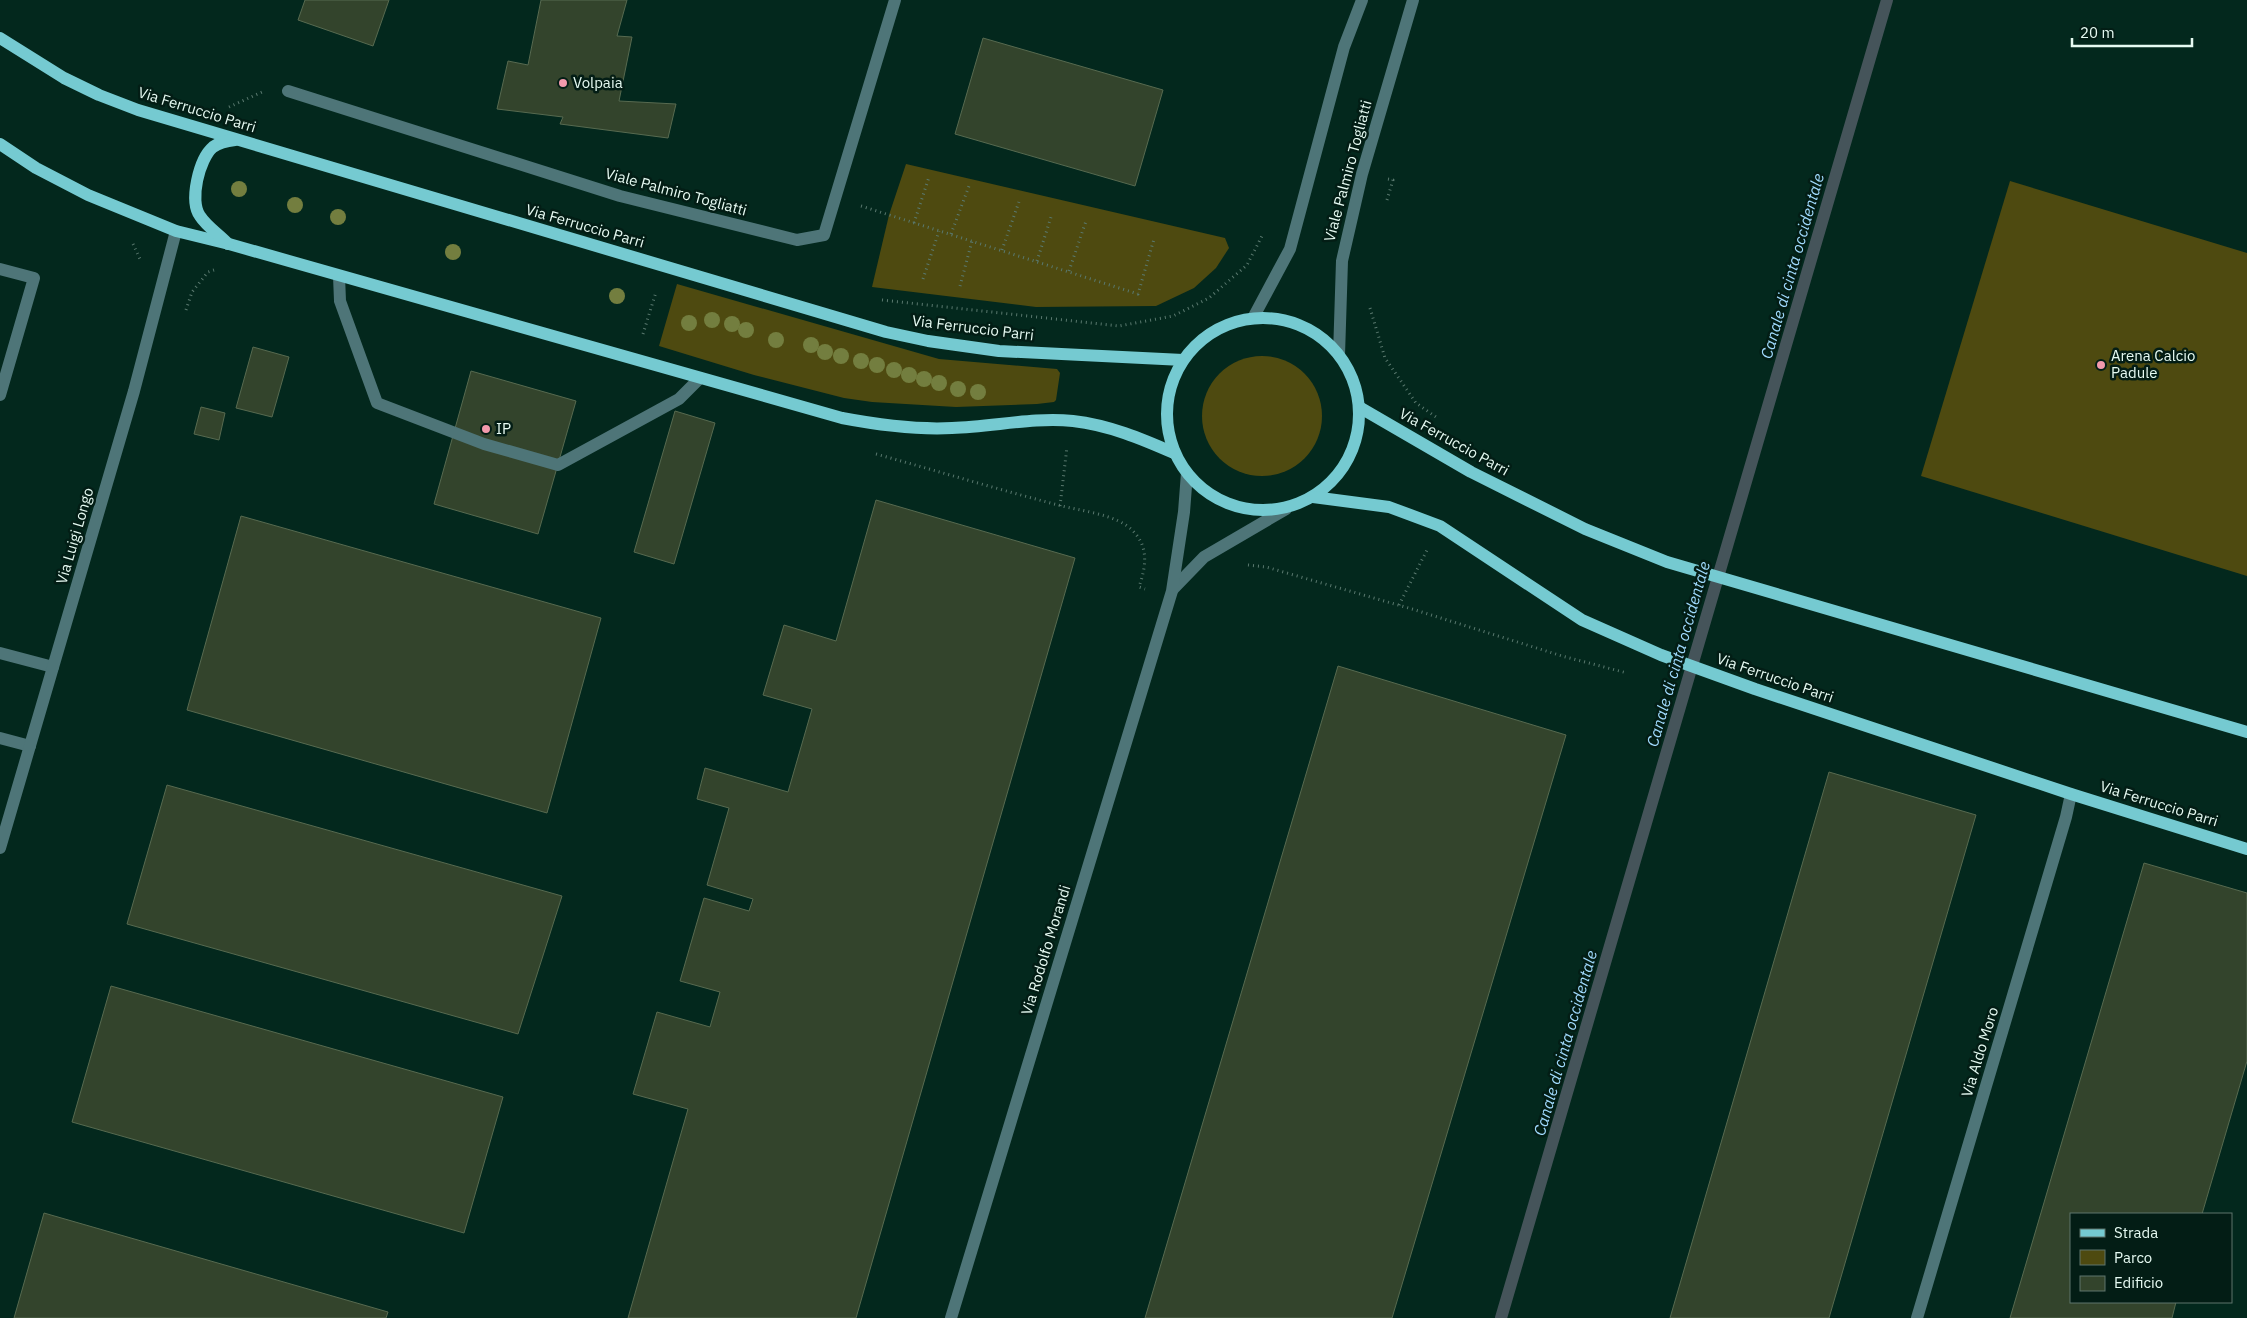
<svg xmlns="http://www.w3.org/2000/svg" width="2247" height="1318" viewBox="0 0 2247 1318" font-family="'IBM Plex Sans',sans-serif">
  <rect width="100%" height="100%" fill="#03281d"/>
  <!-- green -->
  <g fill="#4e4a10">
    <path d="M906,164L1225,238L1229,248L1216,268L1194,288L1156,306L1036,307L872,287L889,215Z"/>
    <path d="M2010,181L2247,253V576L1921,476Z"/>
    <path d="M677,284L939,359L1057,369L1060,373L1056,400L1054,402L1037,404L956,407L872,402L844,398L754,375L659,346Z"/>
    <circle cx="1262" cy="416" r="60"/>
  </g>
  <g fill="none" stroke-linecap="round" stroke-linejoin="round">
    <!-- stream -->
    <path stroke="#45545a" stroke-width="12" d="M1501,1318L1887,0"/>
  </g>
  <!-- building -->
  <g fill="#33442c" stroke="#576a50">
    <path d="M305,0H389L373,46L298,20Z"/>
    <path d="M541,0H627L617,36L632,37L619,101L676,104L668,138L560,124L563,117L497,109L508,61L528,65Z"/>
    <path d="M983,38L1163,90L1135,186L955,134Z"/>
    <path d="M253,347L289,357L272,417L236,408Z"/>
    <path d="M471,371L576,401L538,534L434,504Z"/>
    <path d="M201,407L225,413L219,440L194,434Z"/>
    <path d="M675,411L715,423L674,564L634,552Z"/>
    <path d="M876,500L1075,558L856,1318H628L688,1109L633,1094L657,1012L710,1027L720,992L680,981L704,898L749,911L753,899L707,885L729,808L697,799L705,768L788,792L812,709L763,695L784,625L836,641Z"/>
    <path d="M241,516L601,618L547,813L187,710Z"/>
    <path d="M1338,666L1566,735L1392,1318H1145Z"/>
    <path d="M1829,772L1976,815L1829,1318H1670Z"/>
    <path d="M167,785L562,896L518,1034L127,924Z"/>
    <path d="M2144,863L2247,893V1061L2202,1214H2071V1302H2176L2172,1318H2010Z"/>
    <path d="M111,986L503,1097L464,1233L72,1122Z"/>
    <path d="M44,1213L388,1312L386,1318H14Z"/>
  </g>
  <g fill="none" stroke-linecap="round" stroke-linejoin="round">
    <!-- path -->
    <g stroke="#5a796f" stroke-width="3" stroke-dasharray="1 4" stroke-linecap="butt">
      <path d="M229,107L262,92"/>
      <path d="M1387,200L1393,180L1388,179"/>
      <path d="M861,206L1138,294L1154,239"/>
      <path d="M914,223L929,177"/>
      <path d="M951,234L969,186"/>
      <path d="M133,244L140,259"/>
      <path d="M1002,250L1020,199"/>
      <path d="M1037,261L1052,214"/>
      <path d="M1069,271L1086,221"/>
      <path d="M923,279L939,231"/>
      <path d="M960,286L972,241"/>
      <path d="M882,300L1119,326L1173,316L1209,298L1247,265L1263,234"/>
      <path d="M1370,308L1385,358L1416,403L1436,417"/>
      <path d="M186,310L192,292L208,272L214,270"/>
      <path d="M643,334L656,292"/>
      <path d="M876,454C937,471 997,489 1058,505C1080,511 1117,514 1133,531C1149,547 1146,567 1139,587L1145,589"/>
      <path d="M1060,506L1067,447"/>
      <path d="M1248,565L1266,567L1412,609L1562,656L1627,673"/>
      <path d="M1399,605L1427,550"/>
    </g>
    <!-- minor -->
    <g stroke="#4e7578" stroke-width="12">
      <path d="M288,91L620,196L797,240L824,235L895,0"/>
      <path d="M0,269L34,278L0,395"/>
      <path d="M339,276L340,301L377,403L484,444L558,465L679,399L700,378"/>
      <path d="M1253,318L1290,249L1344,47L1362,0"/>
      <path d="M1339,355L1342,261L1362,174L1413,0"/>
      <path d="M1173,589L1204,557L1286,509"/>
      <path d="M0,653L53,667"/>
      <path d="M0,738L30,746"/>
      <path d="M0,848L134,391L176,231"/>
      <path d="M951,1318L1172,591L1184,512L1187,473"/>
      <path d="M1917,1318L2066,817L2071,794"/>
    </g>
    <!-- major -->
    <g stroke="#75cad1" stroke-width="12">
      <path d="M0,38L64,78L99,95L138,110L886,332L928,341L999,351L1183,360"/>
      <path d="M0,144L36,168L88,195L176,231L229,244L842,418C879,425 915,430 952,428C993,427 1032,417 1073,421C1109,425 1142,439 1174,453"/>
      <path d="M228,244C220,235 207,227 200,216C189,201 199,159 213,147C220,142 227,141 235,140"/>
      <circle cx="1263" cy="414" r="96"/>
      <path d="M1359,407L1471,472L1585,529L1667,562L2247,732"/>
      <path d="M1313,497L1389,507L1440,526L1582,620L1661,655L1755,689L2071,794L2247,849"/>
    </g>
  </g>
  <!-- trees -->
  <g fill="#737e3f">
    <circle cx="239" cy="189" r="8"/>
    <circle cx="295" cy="205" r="8"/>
    <circle cx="338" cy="217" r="8"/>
    <circle cx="453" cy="252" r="8"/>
    <circle cx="617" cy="296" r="8"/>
    <circle cx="712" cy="320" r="8"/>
    <circle cx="689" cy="323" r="8"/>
    <circle cx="732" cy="324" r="8"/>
    <circle cx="746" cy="330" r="8"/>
    <circle cx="776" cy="340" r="8"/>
    <circle cx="811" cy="345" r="8"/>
    <circle cx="825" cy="352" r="8"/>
    <circle cx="841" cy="356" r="8"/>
    <circle cx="861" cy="361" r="8"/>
    <circle cx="877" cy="365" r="8"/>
    <circle cx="894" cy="370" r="8"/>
    <circle cx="909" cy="375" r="8"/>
    <circle cx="924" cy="379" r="8"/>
    <circle cx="939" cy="383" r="8"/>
    <circle cx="958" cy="389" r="8"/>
    <circle cx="978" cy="392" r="8"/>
  </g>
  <!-- markers -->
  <g fill="#f39aac" stroke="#031d15" stroke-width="2">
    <circle cx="563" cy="83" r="5"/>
    <circle cx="2101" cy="365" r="5"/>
    <circle cx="486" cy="429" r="5"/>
  </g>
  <g text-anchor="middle" stroke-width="5" stroke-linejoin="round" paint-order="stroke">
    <!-- poi labels -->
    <g font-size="15" fill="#e6faf2" stroke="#031d15" text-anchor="start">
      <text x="573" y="88">Volpaia</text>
      <text x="2111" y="361">Arena Calcio<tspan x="2111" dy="17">Padule</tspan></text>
      <text x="496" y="434">IP</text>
    </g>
    <!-- street labels -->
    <g font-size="15" fill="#e6faf2" stroke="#031d15">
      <text transform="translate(197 110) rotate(17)" y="5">Via Ferruccio Parri</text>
      <text transform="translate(1348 171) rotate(-75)" y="5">Viale Palmiro Togliatti</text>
      <text transform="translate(676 192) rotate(15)" y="5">Viale Palmiro Togliatti</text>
      <text transform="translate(585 226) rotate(16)" y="5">Via Ferruccio Parri</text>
      <text transform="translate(973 328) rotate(7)" y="5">Via Ferruccio Parri</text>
      <text transform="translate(1454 442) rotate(29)" y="5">Via Ferruccio Parri</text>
      <text transform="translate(75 536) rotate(-74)" y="5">Via Luigi Longo</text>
      <text transform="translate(1775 678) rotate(19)" y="5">Via Ferruccio Parri</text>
      <text transform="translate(2159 804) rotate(17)" y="5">Via Ferruccio Parri</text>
      <text transform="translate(1046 950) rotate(-73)" y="5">Via Rodolfo Morandi</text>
      <text transform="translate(1980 1052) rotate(-73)" y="5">Via Aldo Moro</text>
    </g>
    <!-- water labels -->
    <g font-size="16" font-style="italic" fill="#a0dafd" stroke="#031d15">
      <text transform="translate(1792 266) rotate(-74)" y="6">Canale di cinta occidentale</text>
      <text transform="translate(1678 654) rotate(-74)" y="6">Canale di cinta occidentale</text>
      <text transform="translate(1565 1043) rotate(-74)" y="6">Canale di cinta occidentale</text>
    </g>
  </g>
  <!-- legend -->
  <rect x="2070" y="1213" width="162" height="90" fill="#031d15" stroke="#5e756d"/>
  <rect x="2080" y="1229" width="25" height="8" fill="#75cad1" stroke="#5e756d"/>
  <text x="2114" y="1238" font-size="15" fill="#e6faf2">Strada</text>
  <rect x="2080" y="1250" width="25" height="15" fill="#4e4a10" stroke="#5e756d"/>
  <text x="2114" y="1263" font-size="15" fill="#e6faf2">Parco</text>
  <rect x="2080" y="1276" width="25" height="15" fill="#33442c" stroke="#5e756d"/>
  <text x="2114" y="1288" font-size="15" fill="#e6faf2">Edificio</text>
  <!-- scale -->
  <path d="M2072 38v8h120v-8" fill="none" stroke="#e6faf2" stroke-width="2.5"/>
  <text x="2080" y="38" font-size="15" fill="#e6faf2" stroke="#031d15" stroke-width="4" paint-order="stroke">20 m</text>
</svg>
